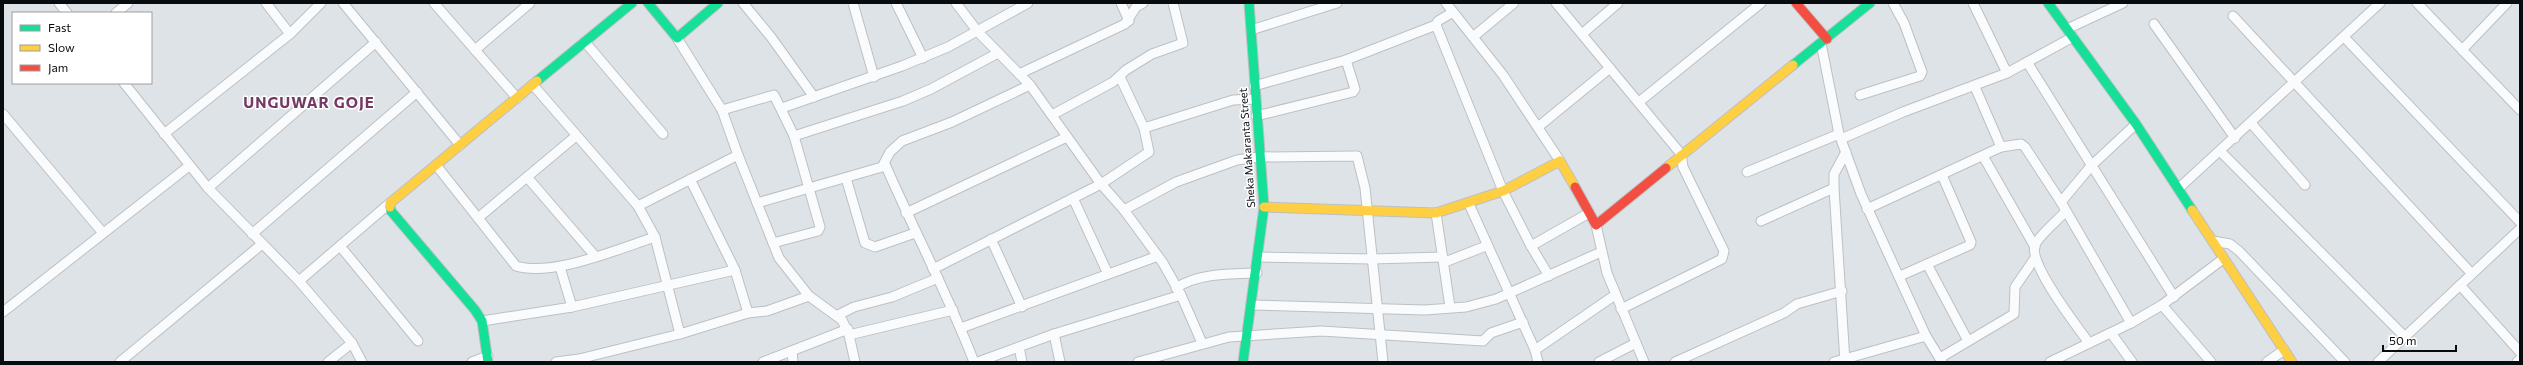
<svg xmlns="http://www.w3.org/2000/svg" width="2523" height="365" viewBox="0 0 2523 365" font-family="Commissioner,sans-serif">
  <rect width="100%" height="100%" fill="#dee3e8"/>
  <g fill="none" stroke-linecap="round" stroke-linejoin="round">
    <!-- street casing -->
    <g stroke="#bdc0c3" stroke-width="11">
      <g id="street">
        <path d="M59,3L67,13"/>
        <path d="M266,3L290,34"/>
        <path d="M343,3L460,145"/>
        <path d="M434,3L517,98"/>
        <path d="M743,3L771,37L814,97"/>
        <path d="M853,3L874,77"/>
        <path d="M896,3L923,58"/>
        <path d="M956,3L978,32L1030,85L1101,184L1124,210L1163,263L1181,295L1202,343"/>
        <path d="M1121,3L1129,21"/>
        <path d="M1446,3L1503,75L1560,161"/>
        <path d="M1556,3L1681,154L1683,167L1724,251L1722,259L1621,309"/>
        <path d="M1973,3L2007,73"/>
        <path d="M2417,3L2520,110"/>
        <path d="M1453,12L1438,21L1436,25L1503,191L1531,246L1589,213"/>
        <path d="M116,13L128,3"/>
        <path d="M2233,16L2472,274"/>
        <path d="M2154,24L2235,138"/>
        <path d="M2067,29L2123,3"/>
        <path d="M1251,30L1337,3"/>
        <path d="M1582,34L1618,3"/>
        <path d="M1473,37L1514,3"/>
        <path d="M2344,37L2520,222"/>
        <path d="M677,38L722,110L738,155L779,258L809,296L842,320L849,335L855,362"/>
        <path d="M585,42L663,134"/>
        <path d="M1821,43L1839,134L1861,194L1926,336L1942,362"/>
        <path d="M475,50L530,3"/>
        <path d="M2462,50L2507,3"/>
        <path d="M2027,62L2174,297"/>
        <path d="M1019,74L1125,24L1136,7L1143,3"/>
        <path d="M124,83L208,188L299,281L352,343L362,362"/>
        <path d="M533,85L638,206L655,237L680,334"/>
        <path d="M1254,86L1346,60L1436,25"/>
        <path d="M1975,87L2001,147"/>
        <path d="M1860,95L1920,76L1922,72L1904,23L1893,3"/>
        <path d="M1639,102L1761,3"/>
        <path d="M782,108L902,66L948,47L1028,3"/>
        <path d="M722,110L774,95L794,136L820,227L818,231L773,243"/>
        <path d="M3,114L103,233"/>
        <path d="M1052,115L1113,82L1126,70L1152,54L1183,43L1173,3"/>
        <path d="M1256,116L1353,92L1355,89L1346,60"/>
        <path d="M2251,123L2305,185"/>
        <path d="M1538,127L1610,68"/>
        <path d="M1144,128L1233,100L1255,99"/>
        <path d="M164,134L290,34L321,3"/>
        <path d="M794,136L903,101L931,89L998,53"/>
        <path d="M1841,139L1903,112L2007,73L2073,37"/>
        <path d="M2220,151L2405,337"/>
        <path d="M1983,156L2035,247"/>
        <path d="M885,164C914,231 948,294 974,362"/>
        <path d="M436,165L516,266C553,277 618,249 655,237"/>
        <path d="M1747,172L1839,134"/>
        <path d="M527,177L595,256"/>
        <path d="M846,178L865,243L875,247L915,233"/>
        <path d="M690,179L735,270L748,313"/>
        <path d="M208,188L376,42"/>
        <path d="M2179,188L2380,3"/>
        <path d="M1073,198L1108,274"/>
        <path d="M2061,202L2091,166L2136,124"/>
        <path d="M757,203L882,167L890,152L902,141L952,122L1030,85"/>
        <path d="M1469,204L1535,350"/>
        <path d="M638,206L738,155"/>
        <path d="M1867,209L2001,147L2021,144L2025,147L2061,202L2131,323"/>
        <path d="M1124,210L1176,182L1237,160L1259,157L1357,156L1365,188L1383,362"/>
        <path d="M2066,211C2059,219 2038,236 2035,245C2028,264 2077,326 2089,343"/>
        <path d="M906,213L1067,137"/>
        <path d="M1436,213L1450,307"/>
        <path d="M478,218L576,136"/>
        <path d="M1761,221L1834,188"/>
        <path d="M1596,225L1607,273L1644,362"/>
        <path d="M252,234L417,92"/>
        <path d="M991,239L1022,307"/>
        <path d="M2213,241L2230,244L2239,251L2345,362"/>
        <path d="M340,246L418,341"/>
        <path d="M1531,246L1549,276"/>
        <path d="M1259,257L1372,259L1443,257"/>
        <path d="M1445,262L1486,246"/>
        <path d="M1927,264L1968,341"/>
        <path d="M560,267L572,307"/>
        <path d="M933,269L1101,184L1149,152L1144,128L1120,77"/>
        <path d="M1900,276L1970,245L1971,242L1942,175"/>
        <path d="M299,281L390,203"/>
        <path d="M2460,285L2520,352"/>
        <path d="M1176,288C1199,273 1230,274 1257,273"/>
        <path d="M1251,305L1425,310L1466,307L1496,299L1601,252"/>
        <path d="M2162,305L2211,362"/>
        <path d="M3,312L189,166"/>
        <path d="M838,315L854,307L892,297L938,278"/>
        <path d="M482,321L572,307L735,270"/>
        <path d="M961,328L1158,256"/>
        <path d="M2111,333L2132,362"/>
        <path d="M1054,334L1060,362"/>
        <path d="M849,335L953,310"/>
        <path d="M1019,347L1022,362"/>
        <path d="M792,351L793,362"/>
        <path d="M1940,358L2014,314L2015,287L2035,258"/>
        <path d="M120,362L262,244"/>
        <path d="M328,362L352,343"/>
        <path d="M472,362L488,356"/>
        <path d="M556,362L579,359L680,334L748,313L767,311L809,296"/>
        <path d="M763,362L848,329"/>
        <path d="M978,362L1054,334L1181,295"/>
        <path d="M1138,362L1229,337L1321,331L1483,341L1491,333L1523,322"/>
        <path d="M1538,362L1535,350L1615,295"/>
        <path d="M1599,362L1636,343"/>
        <path d="M1675,362L1784,313L1797,304L1842,291"/>
        <path d="M1834,362L1926,336"/>
        <path d="M1845,362L1834,188V174L1846,152"/>
        <path d="M2050,362L2131,323L2162,305L2223,259"/>
        <path d="M2267,362L2284,350"/>
        <path d="M2378,362L2520,229"/>
        <path d="M2517,362L2520,359"/>
      </g>
    </g>
    <!-- fast casing -->
    <g stroke="#bdc0c3" stroke-width="11">
      <g id="fast">
        <path d="M648,3L677,38L718,3"/>
        <path d="M2048,3L2136,124L2192,210"/>
        <path d="M1793,65L1870,3"/>
        <path d="M537,81L632,3"/>
        <path d="M390,207L391,211L475,310L482,321L488,362"/>
        <path d="M1243,362L1264,207L1249,3"/>
      </g>
    </g>
    <!-- slow casing -->
    <g stroke="#bdc0c3" stroke-width="11">
      <g id="slow">
        <path d="M1666,168L1793,65"/>
        <path d="M390,207V203L537,81"/>
        <path d="M1264,207L1436,213L1503,191L1560,161L1575,187"/>
        <path d="M2192,210L2292,362"/>
      </g>
    </g>
    <!-- jam casing -->
    <g stroke="#bdc0c3" stroke-width="11">
      <g id="jam">
        <path d="M1796,3L1827,39"/>
        <path d="M1575,187L1596,225L1666,168"/>
      </g>
    </g>
    <!-- street -->
    <use href="#street" stroke="#fafbfc" stroke-width="9"/>
    <!-- fast -->
    <use href="#fast" stroke="#16e098" stroke-width="9"/>
    <!-- slow -->
    <use href="#slow" stroke="#ffcf43" stroke-width="9"/>
    <!-- jam -->
    <use href="#jam" stroke="#f24e42" stroke-width="9"/>
  </g>
  <g text-anchor="middle" stroke-width="3" stroke-linejoin="round" paint-order="stroke">
    <!-- street labels -->
    <g font-size="11" fill="#090c0f" stroke="#fff">
      <text transform="translate(1247 148) rotate(-94)" y="4">Sheka Makaranta Street</text>
    </g>
    <!-- district labels -->
    <g font-size="15" font-weight="bold" letter-spacing="1" fill="#753a64" stroke="#fff">
      <text x="309" y="108">UNGUWAR GOJE</text>
    </g>
  </g>
  <!-- border -->
  <rect width="2523" height="365" fill="none" stroke="#090c0f" stroke-width="8"/>
  <!-- legend -->
  <rect x="12" y="12" width="140" height="72" fill="#ffffff" stroke="#9d9e9f"/>
  <rect x="20" y="25" width="20" height="6" fill="#16e098" stroke="#9d9e9f"/>
  <text x="48" y="32" font-size="12" fill="#090c0f">Fast</text>
  <rect x="20" y="45" width="20" height="6" fill="#ffcf43" stroke="#9d9e9f"/>
  <text x="48" y="52" font-size="12" fill="#090c0f">Slow</text>
  <rect x="20" y="65" width="20" height="6" fill="#f24e42" stroke="#9d9e9f"/>
  <text x="48" y="72" font-size="12" fill="#090c0f">Jam</text>
  <!-- scale -->
  <path d="M2383 345v6h73v-6" fill="none" stroke="#090c0f" stroke-width="2"/>
  <text x="2389" y="345" font-size="12" fill="#090c0f" stroke="#ffffff" stroke-width="3" paint-order="stroke">50 m</text>
</svg>
